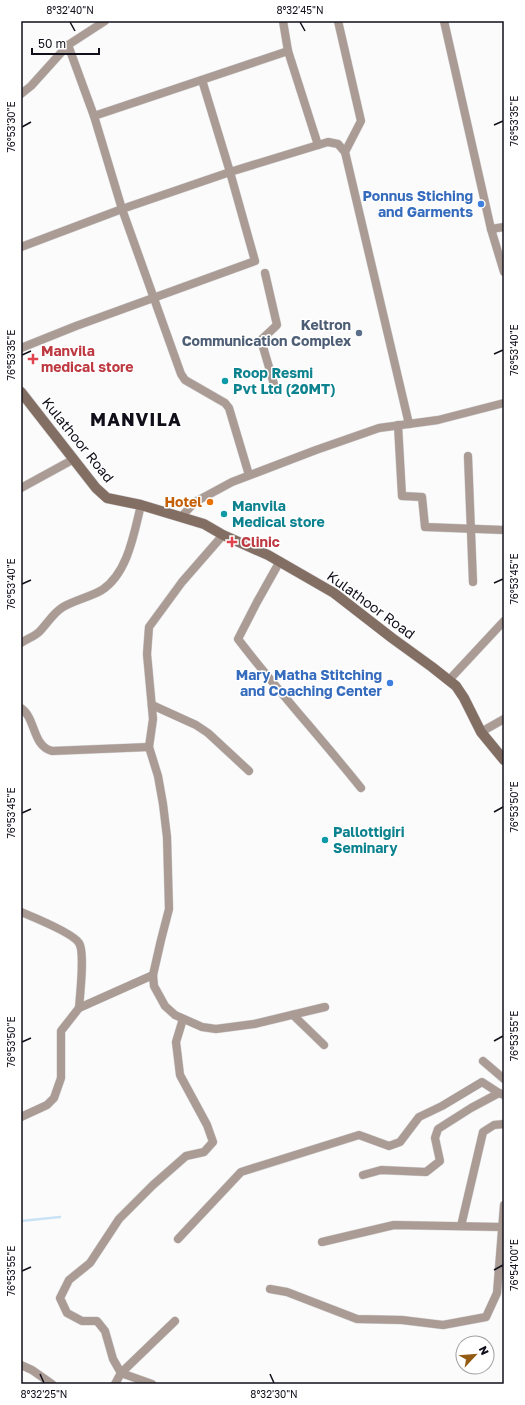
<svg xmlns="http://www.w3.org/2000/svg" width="525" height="1405" viewBox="0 0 525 1405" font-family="'Golos Text',sans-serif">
  <rect width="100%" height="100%" fill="#fbfbfb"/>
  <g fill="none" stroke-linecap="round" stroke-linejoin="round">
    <!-- stream -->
    <path stroke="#c9e3f5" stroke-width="2.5" d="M21,1221L60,1217"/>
    <!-- minor casing -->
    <g stroke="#d6d5d7" stroke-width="9">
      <g id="minor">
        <path d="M283,21L288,51L318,145"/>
        <path d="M338,21L361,121L345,152"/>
        <path d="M444,21L491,229L504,272"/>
        <path d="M68,45L94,116L122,209L181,374L185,380L225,403L229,408L249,475"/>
        <path d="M202,80L230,172L328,142L338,144L345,152L409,424"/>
        <path d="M21,94L31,86L68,45L105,21"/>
        <path d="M94,116L288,51"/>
        <path d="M491,229L504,227"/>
        <path d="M21,247L122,209L230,172L255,261L76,326L21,348"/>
        <path d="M265,273L277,325L261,340L276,391"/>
        <path d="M398,425L402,496L422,497L425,527L504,530"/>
        <path d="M468,456L473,582"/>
        <path d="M21,488L74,459"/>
        <path d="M181,517L195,502L232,482L316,450L379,428L438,420L504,403"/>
        <path d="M223,535L182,582L149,627L147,654L153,719L149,747L158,776L163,804L167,837L169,909L161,940L153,975L154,986L165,1006L175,1015L202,1027L216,1029L254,1024L325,1007"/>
        <path d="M280,561L257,602L238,639C277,690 321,738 361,788"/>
        <path d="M21,643C27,639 35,636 39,632C47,624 53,613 63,607C75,600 90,597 102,590C128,573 134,533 141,505"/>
        <path d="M449,680L504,621"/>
        <path d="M152,705L196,725L208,733L249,771"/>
        <path d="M21,708C36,718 32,746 52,751L149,747"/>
        <path d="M481,732L504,719"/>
        <path d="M21,912C33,917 73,933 79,943C85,952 80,995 79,1008"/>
        <path d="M293,1015L324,1045"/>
        <path d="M483,1061L504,1079"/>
        <path d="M21,1117L47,1105L54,1098L61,1078V1031L79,1008L153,975"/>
        <path d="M363,1175L381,1170L426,1172L440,1161L435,1138L438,1129L471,1108L499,1093L504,1095"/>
        <path d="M461,1226L483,1132L494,1125L504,1124"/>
        <path d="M178,1239L241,1172L359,1135L389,1146L400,1142L419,1117L442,1106L482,1082L499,1093"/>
        <path d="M322,1242L394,1225L502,1227"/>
        <path d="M270,1289L287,1292L357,1319L402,1320L443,1325L486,1317L497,1293L504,1205"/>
        <path d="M21,1365L32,1370L52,1384"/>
        <path d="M115,1384L121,1373L175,1321"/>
        <path d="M152,1384L121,1373L113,1359L105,1331L97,1321H82L67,1313L60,1298L69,1280L90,1263L119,1219L153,1185L186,1156L204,1152L213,1142L207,1125L180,1075L176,1042L183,1019"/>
      </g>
    </g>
    <!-- secondary casing -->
    <g stroke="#d6d5d7" stroke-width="11">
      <path id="secondary" d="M21,392L96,488L107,498L141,505L204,524L223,535L268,555L334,593L392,638L432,667L456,686L464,698L481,732L504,760"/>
    </g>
    <!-- minor -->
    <use href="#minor" stroke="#aa9b94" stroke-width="8"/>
    <!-- secondary -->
    <use href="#secondary" stroke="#836e63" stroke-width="10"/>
  </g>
  <!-- ticks -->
  <path fill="none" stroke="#110f1a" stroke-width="1.5" d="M70,22L75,31M300,22L305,31M494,125L503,121M22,127L31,122M494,354L503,350M22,355L31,351M494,583L503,579M22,584L31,580M494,812L503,807M22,813L31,809M494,1041L503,1036M22,1042L31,1038M494,1270L503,1265M22,1271L31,1267M40,1374L44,1383M270,1374L274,1383"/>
  <!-- markers -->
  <g fill="#3f7fe0" stroke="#fff" stroke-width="1.5">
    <circle cx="481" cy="204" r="4"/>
    <circle cx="390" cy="683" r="4"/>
  </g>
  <circle fill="#5c6f8a" stroke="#fff" stroke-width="1.5" cx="359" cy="333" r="4"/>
  <g fill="#e0444e" stroke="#fff" stroke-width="1.5">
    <path d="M31 353h4v4h4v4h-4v4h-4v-4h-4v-4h4z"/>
    <path d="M230 536h4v4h4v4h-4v4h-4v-4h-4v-4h4z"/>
  </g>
  <g fill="#0f9aa8" stroke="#fff" stroke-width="1.5">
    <circle cx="225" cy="381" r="4"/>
    <circle cx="224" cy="514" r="4"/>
    <circle cx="325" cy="840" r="4"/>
  </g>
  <circle fill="#e8710a" stroke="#fff" stroke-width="1.5" cx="210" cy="502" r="4"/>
  <g text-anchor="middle" stroke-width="3" stroke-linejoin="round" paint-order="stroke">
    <!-- shop labels -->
    <g font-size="14" font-weight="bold" fill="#366cbe" stroke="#fff" text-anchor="end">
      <text x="473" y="201">Ponnus Stiching<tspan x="473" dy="16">and Garments</tspan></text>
      <text x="382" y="680">Mary Matha Stitching<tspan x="382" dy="16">and Coaching Center</tspan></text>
    </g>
    <!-- service labels -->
    <g font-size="14" font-weight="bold" fill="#4e5e75" stroke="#fff" text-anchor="end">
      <text x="351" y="330">Keltron<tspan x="351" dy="16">Communication Complex</tspan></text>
    </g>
    <!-- health labels -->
    <g font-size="14" font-weight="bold" fill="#be3a42" stroke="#fff" text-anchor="start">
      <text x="41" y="356">Manvila<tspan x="41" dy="16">medical store</tspan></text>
      <text x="241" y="547">Clinic</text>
    </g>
    <!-- culture labels -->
    <g font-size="14" font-weight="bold" fill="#0d838f" stroke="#fff" text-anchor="start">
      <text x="233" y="378">Roop Resmi<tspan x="233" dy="16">Pvt Ltd (20MT)</tspan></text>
      <text x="232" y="511">Manvila<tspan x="232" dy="16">Medical store</tspan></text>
      <text x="333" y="837">Pallottigiri<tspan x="333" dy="16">Seminary</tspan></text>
    </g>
    <!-- street labels -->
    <g font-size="14" fill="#110f1a" stroke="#fff">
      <text transform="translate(78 440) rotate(51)" y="5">Kulathoor Road</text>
      <text transform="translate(371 605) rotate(36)" y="5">Kulathoor Road</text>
    </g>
    <!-- food labels -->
    <g font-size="14" font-weight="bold" fill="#c56008" stroke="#fff" text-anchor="end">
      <text x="202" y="507">Hotel</text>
    </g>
    <!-- district labels -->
    <g font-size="18" font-weight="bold" letter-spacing="1" fill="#110f1a" stroke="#fff">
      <text x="136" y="426">MANVILA</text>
    </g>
  </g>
  <!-- border -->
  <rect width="525" height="1405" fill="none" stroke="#ffffff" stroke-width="44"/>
  <!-- north arrow -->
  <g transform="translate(475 1355) rotate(64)"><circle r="19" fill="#ffffff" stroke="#a09fa3"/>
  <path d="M0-3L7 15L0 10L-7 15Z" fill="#935b14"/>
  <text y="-6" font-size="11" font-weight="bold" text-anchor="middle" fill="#110f1a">N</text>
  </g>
  <!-- scale -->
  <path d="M32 48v6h67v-6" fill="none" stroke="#110f1a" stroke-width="2"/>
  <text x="38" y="48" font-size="12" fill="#110f1a" stroke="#ffffff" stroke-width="3" paint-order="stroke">50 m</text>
  <rect x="22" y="22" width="481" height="1361" fill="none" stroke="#110f1a" stroke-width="1.5"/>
  <g font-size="10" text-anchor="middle" fill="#110f1a">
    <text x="70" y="14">8°32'40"N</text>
    <text x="300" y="14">8°32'45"N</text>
    <text transform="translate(514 121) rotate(-90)" y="4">76°53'35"E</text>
    <text transform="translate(11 127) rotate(-90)" y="4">76°53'30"E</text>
    <text transform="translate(514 350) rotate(-90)" y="4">76°53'40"E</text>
    <text transform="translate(11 355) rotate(-90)" y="4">76°53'35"E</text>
    <text transform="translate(514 579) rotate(-90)" y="4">76°53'45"E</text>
    <text transform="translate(11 584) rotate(-90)" y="4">76°53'40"E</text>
    <text transform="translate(514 807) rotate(-90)" y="4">76°53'50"E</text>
    <text transform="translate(11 813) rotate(-90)" y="4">76°53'45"E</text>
    <text transform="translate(514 1036) rotate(-90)" y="4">76°53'55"E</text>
    <text transform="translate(11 1042) rotate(-90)" y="4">76°53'50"E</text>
    <text transform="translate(514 1265) rotate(-90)" y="4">76°54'00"E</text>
    <text transform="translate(11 1271) rotate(-90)" y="4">76°53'55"E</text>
    <text x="44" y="1398">8°32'25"N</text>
    <text x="274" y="1398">8°32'30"N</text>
  </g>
</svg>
